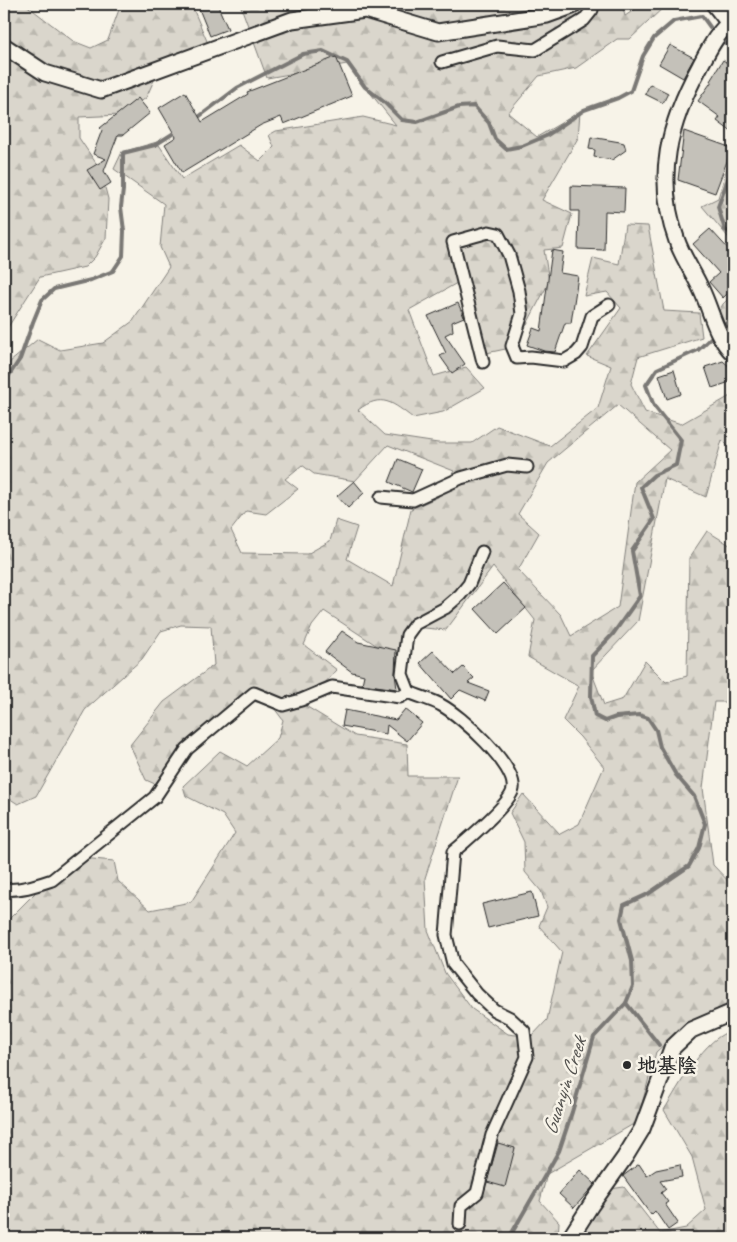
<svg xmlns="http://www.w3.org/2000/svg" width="737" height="1242" viewBox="0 0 737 1242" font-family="Caveat,'LXGW WenKai TC',sans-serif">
  <defs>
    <pattern id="forest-firs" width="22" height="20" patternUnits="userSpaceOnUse" patternTransform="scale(1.25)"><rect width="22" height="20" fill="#dad6cc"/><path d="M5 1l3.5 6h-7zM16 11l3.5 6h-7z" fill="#bbb8af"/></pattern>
  </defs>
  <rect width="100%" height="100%" fill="#f7f3e8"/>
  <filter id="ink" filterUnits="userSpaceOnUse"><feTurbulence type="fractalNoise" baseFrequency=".02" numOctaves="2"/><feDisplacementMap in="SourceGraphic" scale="10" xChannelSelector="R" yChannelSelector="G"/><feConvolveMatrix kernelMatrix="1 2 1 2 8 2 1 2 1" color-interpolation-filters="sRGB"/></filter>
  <g filter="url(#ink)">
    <!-- forest -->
    <g fill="url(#forest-firs)" stroke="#82807c" fill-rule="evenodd">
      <path d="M4,4H25L73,41L91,48L108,40L121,4H191L210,48L155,78L146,98L121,115L79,117V138L100,169L108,199L106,238L95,257L85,267L40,277L8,327L4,330Z"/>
      <path d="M240,4H550L544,10L556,20L575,4H622L625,16L643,4H667L630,39H617L576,68L539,76L508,113L537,137L580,112L578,138L542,200L572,214L563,248L544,250L549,282L515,347L477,355L457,283L409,310L434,376L466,367L485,388L443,412L413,418C393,403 382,392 358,410L385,435L438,443H472L497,426L550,446L598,408L611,366L587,356L621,308L607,292L584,296L593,258L619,264L625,225L648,226L664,311L699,313L702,337L638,357L631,384L645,412L681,424L732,395L733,398V451L722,440L706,497L665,479L638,621L591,671L604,705L623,699L645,661L666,682L687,676L689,558L707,531L733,547V702H714L703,788L713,865L733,886V1002L689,1022L656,1052L637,1122L547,1174L540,1201L559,1222L558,1238H4V924L41,887L82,858L114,861L118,881L150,910L191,902L235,833L223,815L186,796L183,786L220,751L247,766L278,738L283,720L271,704L251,701L173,760L155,784L146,780L130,745L164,702L214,665L211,626L181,625L161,631L142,659L85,710L36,796L18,804L4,795V375L10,362L38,339L60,350L103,343L133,321L169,267L160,247L164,204L114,169L122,152L157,142L182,179L239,145L260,161L274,147L269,135L276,131L363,117L396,125L347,64L267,78ZM618,405L670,450L635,482L618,607L571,636L561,615L518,570L539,533L518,514L548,463ZM388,445L454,471L438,497L411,509L393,586L347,559L357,527L336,520L330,541L307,554L242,553L231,530L246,511L266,514L298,489L285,479L302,465L314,474L355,481ZM493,567L535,620L528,657L579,686L563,720L580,737L604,767L579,824L560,834L523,794L510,813L524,842L525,872L541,891L547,907L539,926L562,952L547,1020L531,1037L508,1034L472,1009L445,973L428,930L425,878L458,776H408L407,744L355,736L304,705L337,670L304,645L312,626L324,611L394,657L414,627L446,630Z"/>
      <path d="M733,148V243L702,206L718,198Z"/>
      <path d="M733,294V344L717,315L723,304Z"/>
      <path d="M733,1031V1238H579L610,1189L624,1187L660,1233L686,1228L706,1210L692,1157L664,1110C678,1088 706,1034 733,1031Z"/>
    </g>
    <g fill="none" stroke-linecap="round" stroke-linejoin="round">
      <!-- stream -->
      <g stroke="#7a7874" stroke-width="4">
        <path d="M725,43L733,46"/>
        <path d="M196,119L237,88L303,54L323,51L347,62L365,87L384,102L402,120L417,122L459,107L474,106L489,123L495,139L506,149L522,146L546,136L584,110L618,98L631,91L643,56L654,38L674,21L702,16L710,27"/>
        <path d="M733,165L718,207L725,230L733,234"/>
        <path d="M721,328L733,318"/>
        <path d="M4,381L10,374L20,359L33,322L42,300L54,289L91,280L113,271L123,256L124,231L121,207L123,190V153L155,145L177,131"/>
        <path d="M626,1003L659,1045"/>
        <path d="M509,1238L559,1151L572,1112L594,1037L626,1003L633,986L632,961L621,919L624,905L648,894L689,866L699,848L705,824L694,796L676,775L660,747L656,730L648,718L639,715L616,717L605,721L595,716L591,696L592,656L613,634L640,596L632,551L654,519L641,487L654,475L676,465L681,440L654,406L646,385L657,369L698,350L716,333"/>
      </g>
    </g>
    <!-- building -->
    <g fill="#c4c1b9" stroke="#2b2b2b">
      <path d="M197,4H217L228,29L210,36Z"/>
      <path d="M670,45L694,58L683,78L659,64Z"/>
      <path d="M336,57L352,96L284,124L281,117L261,125L182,173L165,144L176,137L159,108L185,92L202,122L248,94L247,92Z"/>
      <path d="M723,60L733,67V133L717,121L720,117L698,101L712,81H710Z"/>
      <path d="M650,84L668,93L663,103L645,94Z"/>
      <path d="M138,98L150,113L123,135H118L104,171L111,183L100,190L87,170L106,159L93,154L102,130L100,128Z"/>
      <path d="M684,131L732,148L715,193L678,180Z"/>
      <path d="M591,137L620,142L624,143L626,150L612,160L594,157L595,150L589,149Z"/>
      <path d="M571,186L625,188L624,212L605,211L604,250L578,249L579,211H571Z"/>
      <path d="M710,229L733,254V288L723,298L709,282L719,273L693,244Z"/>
      <path d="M552,250L563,252L560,273L578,276L571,323H565L555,352L544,351L527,345L533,328L541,331Z"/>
      <path d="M458,303L464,317L452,322L453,331L445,335L465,364L452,373L440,356L446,353L428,316Z"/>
      <path d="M723,361L730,367L733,381L712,388L705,367Z"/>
      <path d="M674,370L681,394L667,399L659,375Z"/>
      <path d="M398,459L422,469L412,492L389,482Z"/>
      <path d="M354,481L364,493L348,508L337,496Z"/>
      <path d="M503,583L526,608L498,634L475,609Z"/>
      <path d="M342,631L358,642L396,650L395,674L397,689L362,684L364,675L352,672L325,652Z"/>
      <path d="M433,651L455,674L463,667L474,678L468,683L489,691L485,701L460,690L451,699L420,663Z"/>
      <path d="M405,709L422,723L407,741L387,725L386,734L342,726L345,710L396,720Z"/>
      <path d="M532,892L538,916L488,928L482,904Z"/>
      <path d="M498,1143L515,1148L505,1187L487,1182Z"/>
      <path d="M639,1164L647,1176L656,1170L680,1165L682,1177L660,1181L666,1189L661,1193L668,1202L665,1204L678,1223L668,1230L655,1211L651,1215L623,1176Z"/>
      <path d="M580,1170L595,1184L574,1208L559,1194Z"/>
    </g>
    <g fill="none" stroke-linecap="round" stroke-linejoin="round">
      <!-- street casing -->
      <g stroke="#2b2b2b" stroke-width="15">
        <g id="street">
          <path d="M442,62L497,46L535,50L584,20L592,10V4"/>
          <path d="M483,362L453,242L489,232L498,234L509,255L519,291L522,314L512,346L517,358L531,357L564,361L576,354L582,347L592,316L609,305"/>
          <path d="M381,497L413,500L461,478L507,465L527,467"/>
          <path d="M409,692L402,674L407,635L415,624L445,608L460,595L469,584L482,552"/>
          <path d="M4,889C20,891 37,885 52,880L155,797L187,749L254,693L283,705L301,700L332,687L400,697L409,692C419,697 431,699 441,705C460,715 517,766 513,789C511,803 466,841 453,852L446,935L453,964L477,994L494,1010L510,1018L524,1031L527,1057L492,1135L477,1193L461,1206L460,1224"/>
        </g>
      </g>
      <!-- secondary casing -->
      <g stroke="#2b2b2b" stroke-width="19">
        <g id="secondary">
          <path d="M714,4L729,23"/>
          <path d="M733,21C719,28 707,53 700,66C669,123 654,178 677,241C683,258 694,273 701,289C712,312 715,335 733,353"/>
          <path d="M4,46L45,73L101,90L292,20L365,10L438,32L547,15L572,6L573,4"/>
          <path d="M570,1238L591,1205L625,1157L642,1129L672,1048L691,1030L733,1012"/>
        </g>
      </g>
      <!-- street -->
      <use href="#street" stroke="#f7f3e8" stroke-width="11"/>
      <!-- secondary -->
      <use href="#secondary" stroke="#f7f3e8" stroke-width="15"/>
    </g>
  </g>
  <!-- markers -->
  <circle fill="#2b2b2b" stroke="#f7f3e8" stroke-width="2" cx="627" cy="1065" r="5"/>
  <g text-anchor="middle" stroke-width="5" stroke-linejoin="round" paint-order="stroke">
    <!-- poi labels -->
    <g font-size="20" font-weight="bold" fill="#2b2b2b" stroke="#f7f3e8" text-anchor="start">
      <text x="637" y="1072">地基陰</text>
    </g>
    <!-- water labels -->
    <g font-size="21" font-style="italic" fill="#53524f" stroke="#f7f3e8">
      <text transform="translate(564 1086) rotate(-72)" y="7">Guanyin Creek</text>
    </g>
  </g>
  <!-- margin -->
  <rect width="737" height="1242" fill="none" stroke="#f7f3e8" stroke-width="20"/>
  <rect x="10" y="10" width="717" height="1222" fill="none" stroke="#2b2b2b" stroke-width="2" filter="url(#ink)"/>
</svg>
